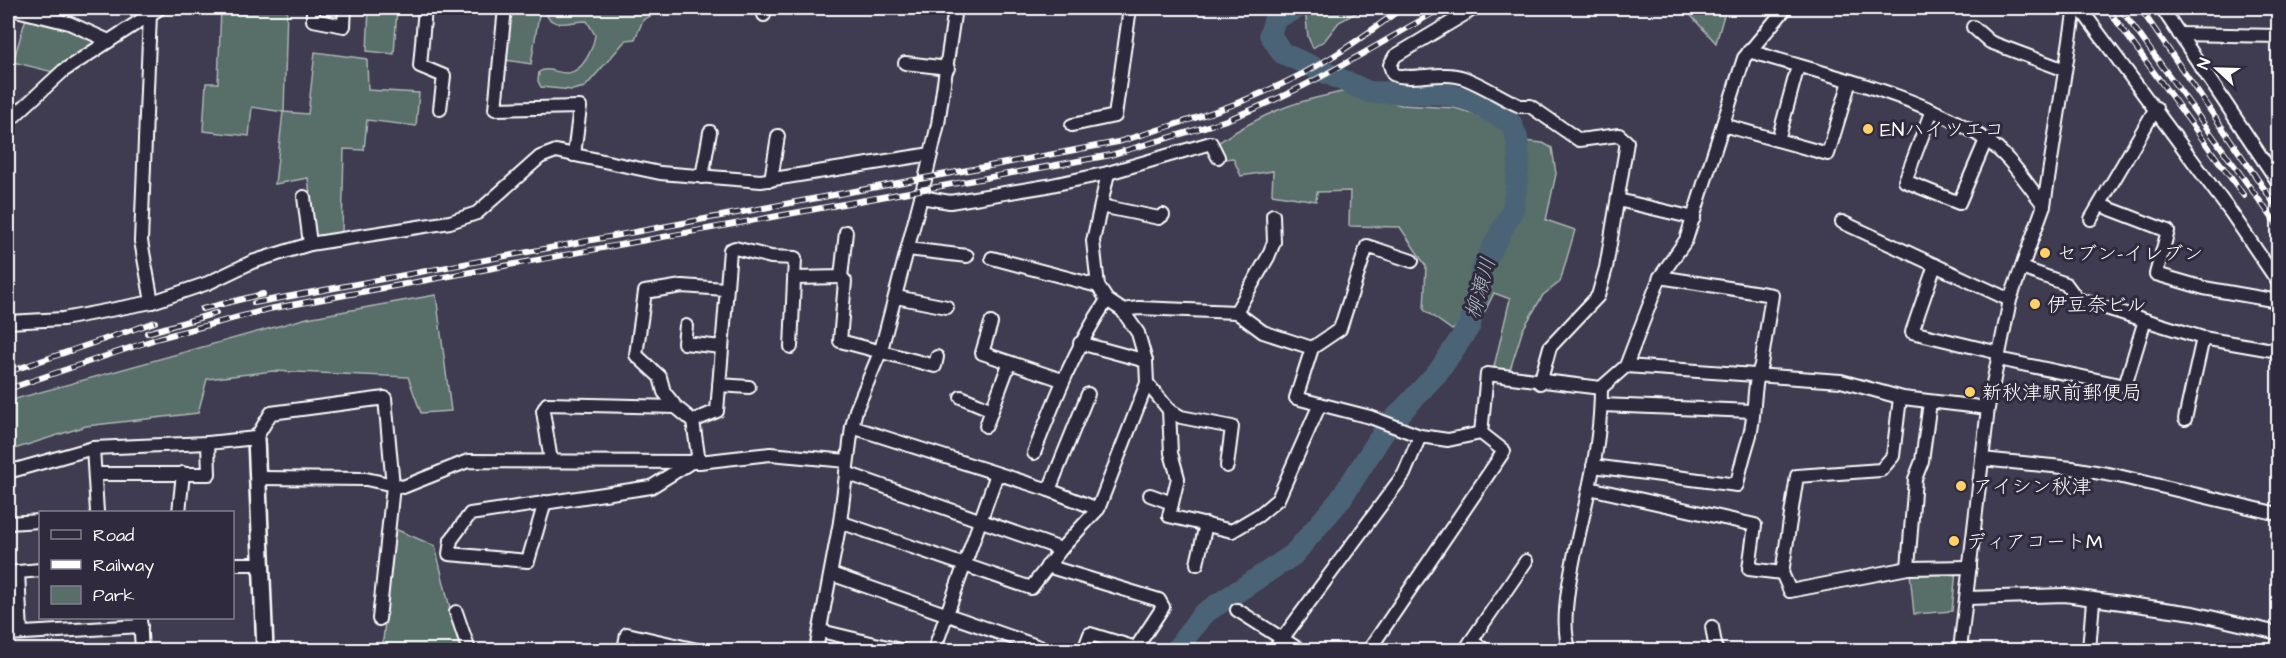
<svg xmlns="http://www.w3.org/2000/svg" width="2286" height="658" viewBox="0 0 2286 658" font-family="'Architects Daughter','Klee One',sans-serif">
  <rect width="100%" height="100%" fill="#3f3b50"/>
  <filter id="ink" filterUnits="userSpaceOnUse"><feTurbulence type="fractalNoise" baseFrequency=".0167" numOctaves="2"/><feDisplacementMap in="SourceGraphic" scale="12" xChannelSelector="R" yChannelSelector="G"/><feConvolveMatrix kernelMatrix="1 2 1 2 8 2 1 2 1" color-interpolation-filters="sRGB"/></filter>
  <g filter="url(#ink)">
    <!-- green -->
    <g fill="#586e68" stroke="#acb6b4" stroke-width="1.5">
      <path d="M221,8H287L284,112L308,114L315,52L367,59L368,90L419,93L416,126L367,120L364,150L344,149L342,232L315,237L308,178L275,184L283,112L252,107L249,136L203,131L206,83H218Z"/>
      <path d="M369,8H397L394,54L367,51Z"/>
      <path d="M511,8H540L531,64L506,60Z"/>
      <path d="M543,8H680L679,12L664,8L643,20L635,39L626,40L585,87L572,90L541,87L538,81L539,72C548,66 558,74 568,73C584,71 593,48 595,35L587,21C568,21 551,32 543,8Z"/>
      <path d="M1330,8H1365L1339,22L1325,40L1313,48L1308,37L1305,9Z"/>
      <path d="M1684,8H1726L1716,43Z"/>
      <path d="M26,18L64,26L96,39L95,44L53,72L13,62Z"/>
      <path d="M1349,90L1401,105L1455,108L1504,124L1516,149L1507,209L1477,264L1465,321L1452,330L1424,310L1426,266L1400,227L1349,226L1350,191L1317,192L1316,201L1272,194L1273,171L1241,176L1233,158L1224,159L1216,144C1243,126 1276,108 1308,100C1322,96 1335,94 1349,90Z"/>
      <path d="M1524,141L1543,143L1552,148L1556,174L1546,220L1575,230L1560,282L1543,295L1523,329L1509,373L1493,371L1510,299L1494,293L1479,323L1475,322L1481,286L1490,264L1517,216Z"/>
      <path d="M436,295L451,411L421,413L408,377L273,371L207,379L198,413L86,426L8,451V401L307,318Z"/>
      <path d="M395,529L435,546L460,650H382Z"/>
      <path d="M1956,571L1952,611L1914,614L1910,573Z"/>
    </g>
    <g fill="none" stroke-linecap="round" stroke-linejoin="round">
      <!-- river -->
      <path stroke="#4c6476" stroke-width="22" d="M1176,650L1203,614L1293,555L1340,500L1387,427L1439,371L1470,325L1483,266L1513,209L1516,188L1519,161L1517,138L1511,123L1470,100L1445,94L1369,92L1282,53L1270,34L1275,18L1298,8"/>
      <!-- minor casing -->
      <g stroke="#fff" stroke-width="16">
        <g id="minor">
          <path d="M8,8L69,23L109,41"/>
          <path d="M313,8V20L344,26L345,8"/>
          <path d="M425,8L420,66L444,76L440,109"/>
          <path d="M505,8L495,109L580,107L574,155"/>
          <path d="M1475,8L1395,56L1390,65L1393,74C1411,82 1441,70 1464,78C1483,85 1502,98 1520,106H1530L1579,140L1619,135L1627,142L1606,268L1598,296L1550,347L1540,383"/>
          <path d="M2080,8L2232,214L2278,282"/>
          <path d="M2162,8L2278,182"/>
          <path d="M150,14L141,241L152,302"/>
          <path d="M764,15L765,8"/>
          <path d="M1973,27L1990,42L2065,70"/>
          <path d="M2179,34L2278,36"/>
          <path d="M1749,51C1826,75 1919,94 1986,140C2009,155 2026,183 2044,205"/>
          <path d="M905,63L948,68"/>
          <path d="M1932,110L1905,181L1959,203L1986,140"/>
          <path d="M8,122L63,71L160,8"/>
          <path d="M1072,125L1115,116L1130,8"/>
          <path d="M1723,125L1828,154L1850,81"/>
          <path d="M1778,140L1798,66"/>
          <path d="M1108,173L1093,241L1098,286L1107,300L1122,310L1138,333L1146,361L1147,383L1169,410L1171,453L1178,478L1169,516L1232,531L1259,515L1278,499L1320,404"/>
          <path d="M702,177L710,132"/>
          <path d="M771,180L778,136"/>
          <path d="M304,197L310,244"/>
          <path d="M921,197L950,202L1047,186L1108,173L1211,143L1218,157"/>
          <path d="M1618,200L1694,218"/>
          <path d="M2100,205L2168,231L2156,274L2204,288L2278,301"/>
          <path d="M1101,206L1159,218L1163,215"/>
          <path d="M2091,219L2156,108"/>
          <path d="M1842,222L2010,300"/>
          <path d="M908,249L967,256"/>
          <path d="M992,258L1098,286"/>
          <path d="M1935,265L1912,332L1999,353"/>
          <path d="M2022,268L2066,284L2077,299L2203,338L2278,351"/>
          <path d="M841,277L845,281L840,341L935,366L937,357"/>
          <path d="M795,278L841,277L846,232"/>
          <path d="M896,297L947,307"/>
          <path d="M1122,310L1139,308L1236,312L1263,332L1312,348"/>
          <path d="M1236,312L1268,257L1274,242L1273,215"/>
          <path d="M8,322L63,319L152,302L208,283L252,262L310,244L450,222L477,213L540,157L556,151L660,173L761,181L931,154"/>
          <path d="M991,323L982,353L1062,380"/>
          <path d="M686,326L684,343L722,347"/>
          <path d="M1080,343L1146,361"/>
          <path d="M1998,359L2125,386L2145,320"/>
          <path d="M1626,366L1841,381L1903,398L1988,408"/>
          <path d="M719,385L749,387"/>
          <path d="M961,397L992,410"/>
          <path d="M1601,405L1753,411"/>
          <path d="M1169,410L1181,417L1232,427L1227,466"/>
          <path d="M2185,419L2203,338"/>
          <path d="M693,421L717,411L730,250L735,248L771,257L795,258L791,347"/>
          <path d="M986,426L1009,364"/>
          <path d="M852,427L1049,490L1098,509"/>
          <path d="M1481,433L1487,374L1601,388L1626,366L1660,277L1686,240L1744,58L1786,8"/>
          <path d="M93,448L97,512"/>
          <path d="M1034,453C1055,399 1075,348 1107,300"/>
          <path d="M1982,459L2072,468L2118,476L2278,514"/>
          <path d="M551,461L543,411L547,404L676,407"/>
          <path d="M699,462L693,421L676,407L664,392L660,377L636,355L645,292L682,286L725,289"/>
          <path d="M1593,466L1737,485C1740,467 1745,452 1750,435C1756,412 1752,387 1761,365L1772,295L1660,277"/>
          <path d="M8,472L93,448L208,443"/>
          <path d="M846,473L1061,549"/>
          <path d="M95,474H209L208,443L256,438L271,413L385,398L393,486L379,619"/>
          <path d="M258,478L366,479L403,487L468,461L699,462L770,454L847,461"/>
          <path d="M1589,488L1755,525L1749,569L1782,573L1790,591L1908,568L1970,567"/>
          <path d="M1049,490L1088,394"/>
          <path d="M1150,495L1172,503"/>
          <path d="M545,502L528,561L449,554L451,540L470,514L651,487L693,461"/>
          <path d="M179,512L183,473"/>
          <path d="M840,522L1031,588L1061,549L1098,509L1147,383"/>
          <path d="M8,523L40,521"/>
          <path d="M232,564H261"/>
          <path d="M1197,564L1206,524"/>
          <path d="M1047,566L1159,600L1163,607L1136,648L1090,634L1084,650"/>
          <path d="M1908,568L1915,479L1922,461L1930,402"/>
          <path d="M18,572L21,633"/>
          <path d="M8,573L40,570"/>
          <path d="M1782,573L1797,476L1881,470L1893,456L1900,398"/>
          <path d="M831,574L1048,650"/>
          <path d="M1967,598L2065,595L2193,613L2278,633"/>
          <path d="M1237,610L1300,650"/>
          <path d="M456,612L469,650"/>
          <path d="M140,618L142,650"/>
          <path d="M1712,627L1716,650"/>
          <path d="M821,631L900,650"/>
          <path d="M8,634L141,626"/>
          <path d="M1471,641L1485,650"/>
          <path d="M624,650L627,634L697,650"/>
          <path d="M816,650L840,522L852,427L856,410L881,350L921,197L938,124L955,8"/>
          <path d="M934,650L997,474"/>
          <path d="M1274,650L1404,474L1420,436"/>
          <path d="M1369,650L1504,451L1481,433L1448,440L1420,436L1370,417L1296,398L1312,348L1340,329L1367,246L1412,261"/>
          <path d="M1465,650L1526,561"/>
          <path d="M1570,650C1555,616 1582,527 1589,488C1596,456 1601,421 1601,388"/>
          <path d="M1960,650L1988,408L2010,300L2044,205L2075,8"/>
          <path d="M2089,650L2093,601"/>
        </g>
      </g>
      <!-- tertiary casing -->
      <g stroke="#fff" stroke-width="20">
        <path id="tertiary" d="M256,438L265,650"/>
      </g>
      <!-- minor -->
      <use href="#minor" stroke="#2f2a3d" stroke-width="12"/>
      <!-- tertiary -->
      <use href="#tertiary" stroke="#2f2a3d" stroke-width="15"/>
      <!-- rail casing -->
      <g stroke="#fff" stroke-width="6">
        <g id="rail">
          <path d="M2107,8L2244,196"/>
          <path d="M2120,8L2278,226"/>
          <path d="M2140,8L2278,209"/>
          <path d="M254,303L1118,142C1192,120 1269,97 1335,55C1358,41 1380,24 1402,8"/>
          <path d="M202,309L263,294"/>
          <path d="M147,333L216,313"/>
          <path d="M8,372L155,322"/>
          <path d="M8,389L159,338L269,309L1111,155C1149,143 1188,133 1226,120C1302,92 1372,48 1442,8"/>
        </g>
      </g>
      <!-- rail -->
      <use href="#rail" stroke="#2f2a3d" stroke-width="4" stroke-dasharray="11" stroke-linecap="butt"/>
    </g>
  </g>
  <!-- markers -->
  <g fill="#ffd166" stroke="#2f2a3d" stroke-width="2">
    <circle cx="1868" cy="129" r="6"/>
    <circle cx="2045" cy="253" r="6"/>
    <circle cx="2035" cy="304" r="6"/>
    <circle cx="1970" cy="392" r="6"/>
    <circle cx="1961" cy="486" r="6"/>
    <circle cx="1954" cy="541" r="6"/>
  </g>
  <g text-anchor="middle" stroke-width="6" stroke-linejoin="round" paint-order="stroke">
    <!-- poi labels -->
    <g font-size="20" fill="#fff" stroke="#2f2a3d" text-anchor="start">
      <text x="1880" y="136">ENハイツエコ</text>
      <text x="2057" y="260">セブン-イレブン</text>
      <text x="2047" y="311">伊豆奈ビル</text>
      <text x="1982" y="399">新秋津駅前郵便局</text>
      <text x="1973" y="493">アイシン秋津</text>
      <text x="1966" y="548">ディアコートM</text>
    </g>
    <!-- water labels -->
    <g font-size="21" font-style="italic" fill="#aeb9c1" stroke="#2f2a3d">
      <text transform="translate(1480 288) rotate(-74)" y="7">柳瀬川</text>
    </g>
  </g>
  <!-- margin -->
  <rect width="2286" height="658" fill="none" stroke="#2f2a3d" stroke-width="30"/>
  <rect x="15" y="15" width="2256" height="628" fill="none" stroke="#fff" stroke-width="2" filter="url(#ink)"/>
  <!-- legend -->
  <rect x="39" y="511" width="195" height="108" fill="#2f2a3d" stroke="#827f8b" stroke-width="1.5"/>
  <rect x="51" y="530" width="30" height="9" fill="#2f2a3d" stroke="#827f8b" stroke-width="1.5"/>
  <text x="93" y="541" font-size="18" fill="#ffffff">Road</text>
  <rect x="51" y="560" width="30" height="9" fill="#ffffff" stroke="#827f8b" stroke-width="1.5"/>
  <text x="93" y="571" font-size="18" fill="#ffffff">Railway</text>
  <rect x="51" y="586" width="30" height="18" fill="#586e68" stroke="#827f8b" stroke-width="1.5"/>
  <text x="93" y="601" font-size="18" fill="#ffffff">Park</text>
  <!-- north arrow -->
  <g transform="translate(2217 69) rotate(292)" stroke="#2f2a3d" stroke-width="4.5" paint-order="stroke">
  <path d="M0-4.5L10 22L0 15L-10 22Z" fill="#ffffff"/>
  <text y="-9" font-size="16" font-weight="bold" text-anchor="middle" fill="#ffffff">N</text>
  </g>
</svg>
